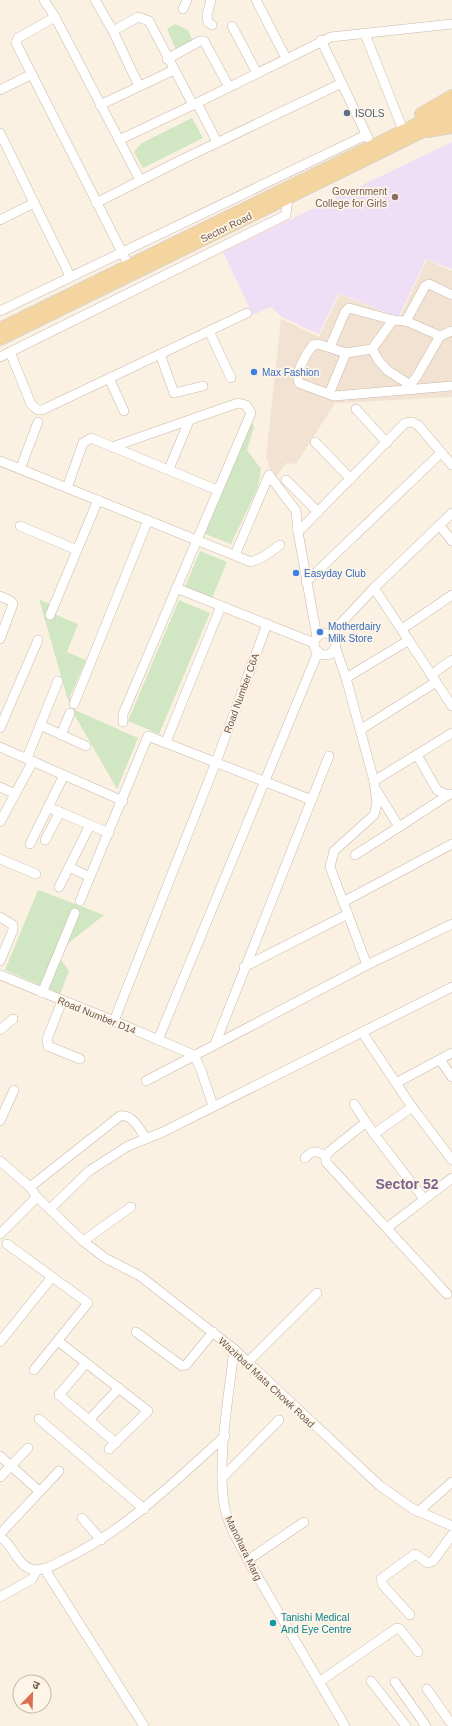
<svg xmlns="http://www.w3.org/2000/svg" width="452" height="1726" viewBox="0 0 452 1726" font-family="Helvetica,'Noto Sans Devanagari',sans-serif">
  <rect width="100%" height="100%" fill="#faf1e2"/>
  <!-- residential -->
  <path fill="#f1e2d1" d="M427,260L452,271V397L335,403L296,464L286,463L274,480L266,457L281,319L319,337L340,294L399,319Z"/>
  <!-- education -->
  <path fill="#eedff6" d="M452,142V269L426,259L398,318L339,293L319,334L282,317L271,307L253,315L223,252Z"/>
  <!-- green -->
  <g fill="#d1e6c2">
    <path d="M175,24L188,30L194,44L176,50L167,29Z"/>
    <path d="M192,118L203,138L143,168L134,152L142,143Z"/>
    <path d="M250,419L254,427L247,450L261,469L258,487L231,544L203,533Z"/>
    <path d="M200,551L227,562L212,598L185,587Z"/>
    <path d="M39,599L54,606L52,613L78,624L67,652L86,660L70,697L75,710L138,738L117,789L74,714L67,697Z"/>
    <path d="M179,600L210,613L159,734L128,721Z"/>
    <path d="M38,890L104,915L56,953L69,971L60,994L5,970Z"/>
  </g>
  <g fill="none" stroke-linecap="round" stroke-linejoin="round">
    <!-- minor casing -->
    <g stroke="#cab8aa" stroke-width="10">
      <g id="minor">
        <path d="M44,0L55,17L140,180"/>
        <path d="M95,0L113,31L139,86"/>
        <path d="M211,0L207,15L208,22L212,25"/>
        <path d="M256,0L286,58"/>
        <path d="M183,9L187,0"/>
        <path d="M55,17L18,38L16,43L131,270"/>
        <path d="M232,26L257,73"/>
        <path d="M113,31L138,17L149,21L193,105"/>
        <path d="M365,34L403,130"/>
        <path d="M321,40L368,138"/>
        <path d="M167,59L200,41H204L229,87"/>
        <path d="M0,90L32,74"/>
        <path d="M197,103L217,142"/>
        <path d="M100,105L174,70"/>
        <path d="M0,133L70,276"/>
        <path d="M119,140L193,105L331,37L452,24"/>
        <path d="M96,203L183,159L340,84"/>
        <path d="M0,220L34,203"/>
        <path d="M0,311L366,135"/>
        <path d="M393,320L372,349L346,353L318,344L313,345C307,353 294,373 299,383L334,396L452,386"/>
        <path d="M406,321L425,286L429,284L452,295"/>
        <path d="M209,331L231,378"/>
        <path d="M330,347L345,312L349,308L393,320L406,321L440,336"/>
        <path d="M372,349L379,361L387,370L410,385L413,389"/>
        <path d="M10,352L31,404L38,410H42L247,313"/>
        <path d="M160,354L174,393L203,386"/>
        <path d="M0,357L286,215L288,196"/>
        <path d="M109,378L124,411"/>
        <path d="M410,385L417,376L440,336L452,331"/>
        <path d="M329,394L346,353"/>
        <path d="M356,409L387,443"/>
        <path d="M315,442L351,479"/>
        <path d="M115,446L238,403L246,405L251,413L123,714V722"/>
        <path d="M0,461L251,562L263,557L280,545"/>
        <path d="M20,469L38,422"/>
        <path d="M169,469L189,421"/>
        <path d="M286,480L318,512"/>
        <path d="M67,488L83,443L91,438L217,490"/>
        <path d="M439,525L452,541"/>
        <path d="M20,526L77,550"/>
        <path d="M298,532L405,423L412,422L418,425L452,465"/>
        <path d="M235,555L269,475L296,511L298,532L317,637"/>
        <path d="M306,582L441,453"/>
        <path d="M176,588L314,643"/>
        <path d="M374,588L452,706"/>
        <path d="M0,596L11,601L13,604L0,639"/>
        <path d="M50,615L98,500"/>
        <path d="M402,629L452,595"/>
        <circle cx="325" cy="644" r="11"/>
        <path d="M330,635L374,588L452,513"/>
        <path d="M335,646L346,678L374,781L377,803L374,815L334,851L330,867L367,965"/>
        <path d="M431,675L452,660"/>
        <path d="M346,678L409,640"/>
        <path d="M74,704L148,520"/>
        <path d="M40,725L86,746"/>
        <path d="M0,728L38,640"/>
        <path d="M360,730L436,682"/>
        <path d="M61,735L70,713"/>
        <path d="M166,742L221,606"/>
        <path d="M0,747L123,801"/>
        <path d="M417,755L437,790L448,795L451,794"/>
        <path d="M27,758L58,681"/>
        <path d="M374,781L452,733"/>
        <path d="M0,787L15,794"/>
        <path d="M48,807L109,833"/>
        <path d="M0,822L33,761"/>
        <path d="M399,827L448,795"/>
        <path d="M45,840L60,812"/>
        <path d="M30,844L64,775"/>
        <path d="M355,855L399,827L377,791"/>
        <path d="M0,859L36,874"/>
        <path d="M69,867L90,877"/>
        <path d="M59,887L90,825"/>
        <path d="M80,901L148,736L312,800"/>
        <path d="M343,902L452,844"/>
        <path d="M0,917L13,925V930L0,961"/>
        <path d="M244,967L348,914"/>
        <path d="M0,975L114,1021L194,1055"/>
        <path d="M42,993L75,913"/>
        <path d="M62,1001L47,1039L48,1046L80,1059"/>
        <path d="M114,1021L216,762L267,624"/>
        <path d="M0,1030L13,1019"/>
        <path d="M362,1032L412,1107L452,1160"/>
        <path d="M158,1040L318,652"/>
        <path d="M215,1044L329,756"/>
        <path d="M194,1055L201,1070L213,1106"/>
        <path d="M440,1060L452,1077"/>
        <path d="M146,1081L367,965L452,924"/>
        <path d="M396,1083L452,1053"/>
        <path d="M354,1104L374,1134L412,1107"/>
        <path d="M0,1121L14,1090"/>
        <path d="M365,1123L330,1151L326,1156V1162L447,1294"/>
        <path d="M374,1134L424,1199"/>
        <path d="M305,1158C314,1149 316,1151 326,1156"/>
        <path d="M0,1161L30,1187L37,1197L83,1241L105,1258L140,1276L234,1349L379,1485L413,1509L452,1526"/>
        <path d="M30,1187L120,1116C133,1114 140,1130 146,1139"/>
        <path d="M50,1209L89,1171L128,1146L163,1132L452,987"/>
        <path d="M387,1228L452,1178"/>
        <path d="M0,1234L37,1197"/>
        <path d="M83,1241L131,1207"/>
        <path d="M7,1244L88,1303L34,1370"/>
        <path d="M136,1332L182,1366L186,1365L213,1332"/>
        <path d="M58,1341L148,1411L109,1449"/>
        <path d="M0,1342L52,1277"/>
        <path d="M234,1349C229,1396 217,1458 224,1504C227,1524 239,1543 248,1560L345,1726"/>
        <path d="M248,1362L317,1293"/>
        <path d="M86,1363L59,1395L116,1443"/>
        <path d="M39,1419L144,1509"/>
        <path d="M89,1420L119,1388"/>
        <path d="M0,1456L39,1491"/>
        <path d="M0,1477L28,1448"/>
        <path d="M222,1478L279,1420"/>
        <path d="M418,1512L452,1482"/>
        <path d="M82,1518L101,1540"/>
        <path d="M0,1534L59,1471"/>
        <path d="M0,1537C13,1544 16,1564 31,1569C42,1572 54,1565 63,1560C125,1531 174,1482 225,1436"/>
        <path d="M248,1560L304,1522"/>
        <path d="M44,1568L144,1726"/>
        <path d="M0,1597L32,1579L37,1570"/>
        <path d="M410,1615L383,1585L381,1579L415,1554L428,1563L433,1561L452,1535"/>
        <path d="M371,1681L406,1726"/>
        <path d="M319,1682L397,1628L400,1629L418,1652"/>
        <path d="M395,1682L426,1726"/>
        <path d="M427,1689L450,1722"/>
      </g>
    </g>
    <!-- major casing -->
    <g stroke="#dad3d0" stroke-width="14">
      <g id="major">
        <path d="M421,114L452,96"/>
        <path d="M428,131L452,127"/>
        <path d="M0,329L452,107"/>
        <path d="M0,339L452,117"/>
      </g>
    </g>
    <!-- minor -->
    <use href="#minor" stroke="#fff" stroke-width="9"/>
    <!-- major -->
    <use href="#major" stroke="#f4d49f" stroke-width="12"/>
  </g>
  <!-- markers -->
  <circle fill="#5c6f8a" stroke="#fdf5e8" stroke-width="1.5" cx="347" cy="113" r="4"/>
  <circle fill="#8d6e63" stroke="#fdf5e8" stroke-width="1.5" cx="395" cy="197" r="4"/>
  <g fill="#3f7fe0" stroke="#fdf5e8" stroke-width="1.5">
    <circle cx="254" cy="372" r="4"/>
    <circle cx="296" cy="573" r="4"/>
    <circle cx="320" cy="632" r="4"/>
  </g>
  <circle fill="#0f9aa8" stroke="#fdf5e8" stroke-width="1.5" cx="273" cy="1623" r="4"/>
  <g text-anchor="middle" stroke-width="3.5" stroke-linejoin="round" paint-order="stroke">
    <!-- service labels -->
    <g font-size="10" fill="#4e5e75" stroke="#fdf5e8" text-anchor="start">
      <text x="355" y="117">ISOLS</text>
    </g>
    <!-- education labels -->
    <g font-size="10" fill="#785e54" stroke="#fdf5e8" text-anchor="end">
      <text x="387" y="195">Government<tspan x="387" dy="12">College for Girls</tspan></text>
    </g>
    <!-- street labels -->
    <g font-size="10" fill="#70574b" stroke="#fdf5e8">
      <text transform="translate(226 227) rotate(-26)" y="4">Sector Road</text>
      <text transform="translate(241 693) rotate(-70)" y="4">Road Number C6A</text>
      <text transform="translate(97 1015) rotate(22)" y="4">Road Number D14</text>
      <text transform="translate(267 1382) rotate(43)" y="4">Wazirbad Mata Chowk Road</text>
      <text transform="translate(244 1548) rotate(64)" y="4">Manohara Marg</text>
    </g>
    <!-- shop labels -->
    <g font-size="10" fill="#366cbe" stroke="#fdf5e8" text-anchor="start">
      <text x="262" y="376">Max Fashion</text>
      <text x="304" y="577">Easyday Club</text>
      <text x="328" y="630">Motherdairy<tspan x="328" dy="12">Milk Store</tspan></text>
    </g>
    <!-- culture labels -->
    <g font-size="10" fill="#0d838f" stroke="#fdf5e8" text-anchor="start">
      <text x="281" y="1621">Tanishi Medical<tspan x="281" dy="12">And Eye Centre</tspan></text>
    </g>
    <!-- district labels -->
    <g font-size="14" font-weight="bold" fill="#7d638c" stroke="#fdf5e8">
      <text x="407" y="1189">Sector 52</text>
    </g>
  </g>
  <!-- north arrow -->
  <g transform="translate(32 1694) rotate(23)"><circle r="19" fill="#fdf5e8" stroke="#c5b6a9"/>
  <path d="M0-3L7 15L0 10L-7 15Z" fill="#db6d50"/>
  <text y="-6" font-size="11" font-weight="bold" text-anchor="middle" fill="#70574b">उ</text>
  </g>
</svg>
